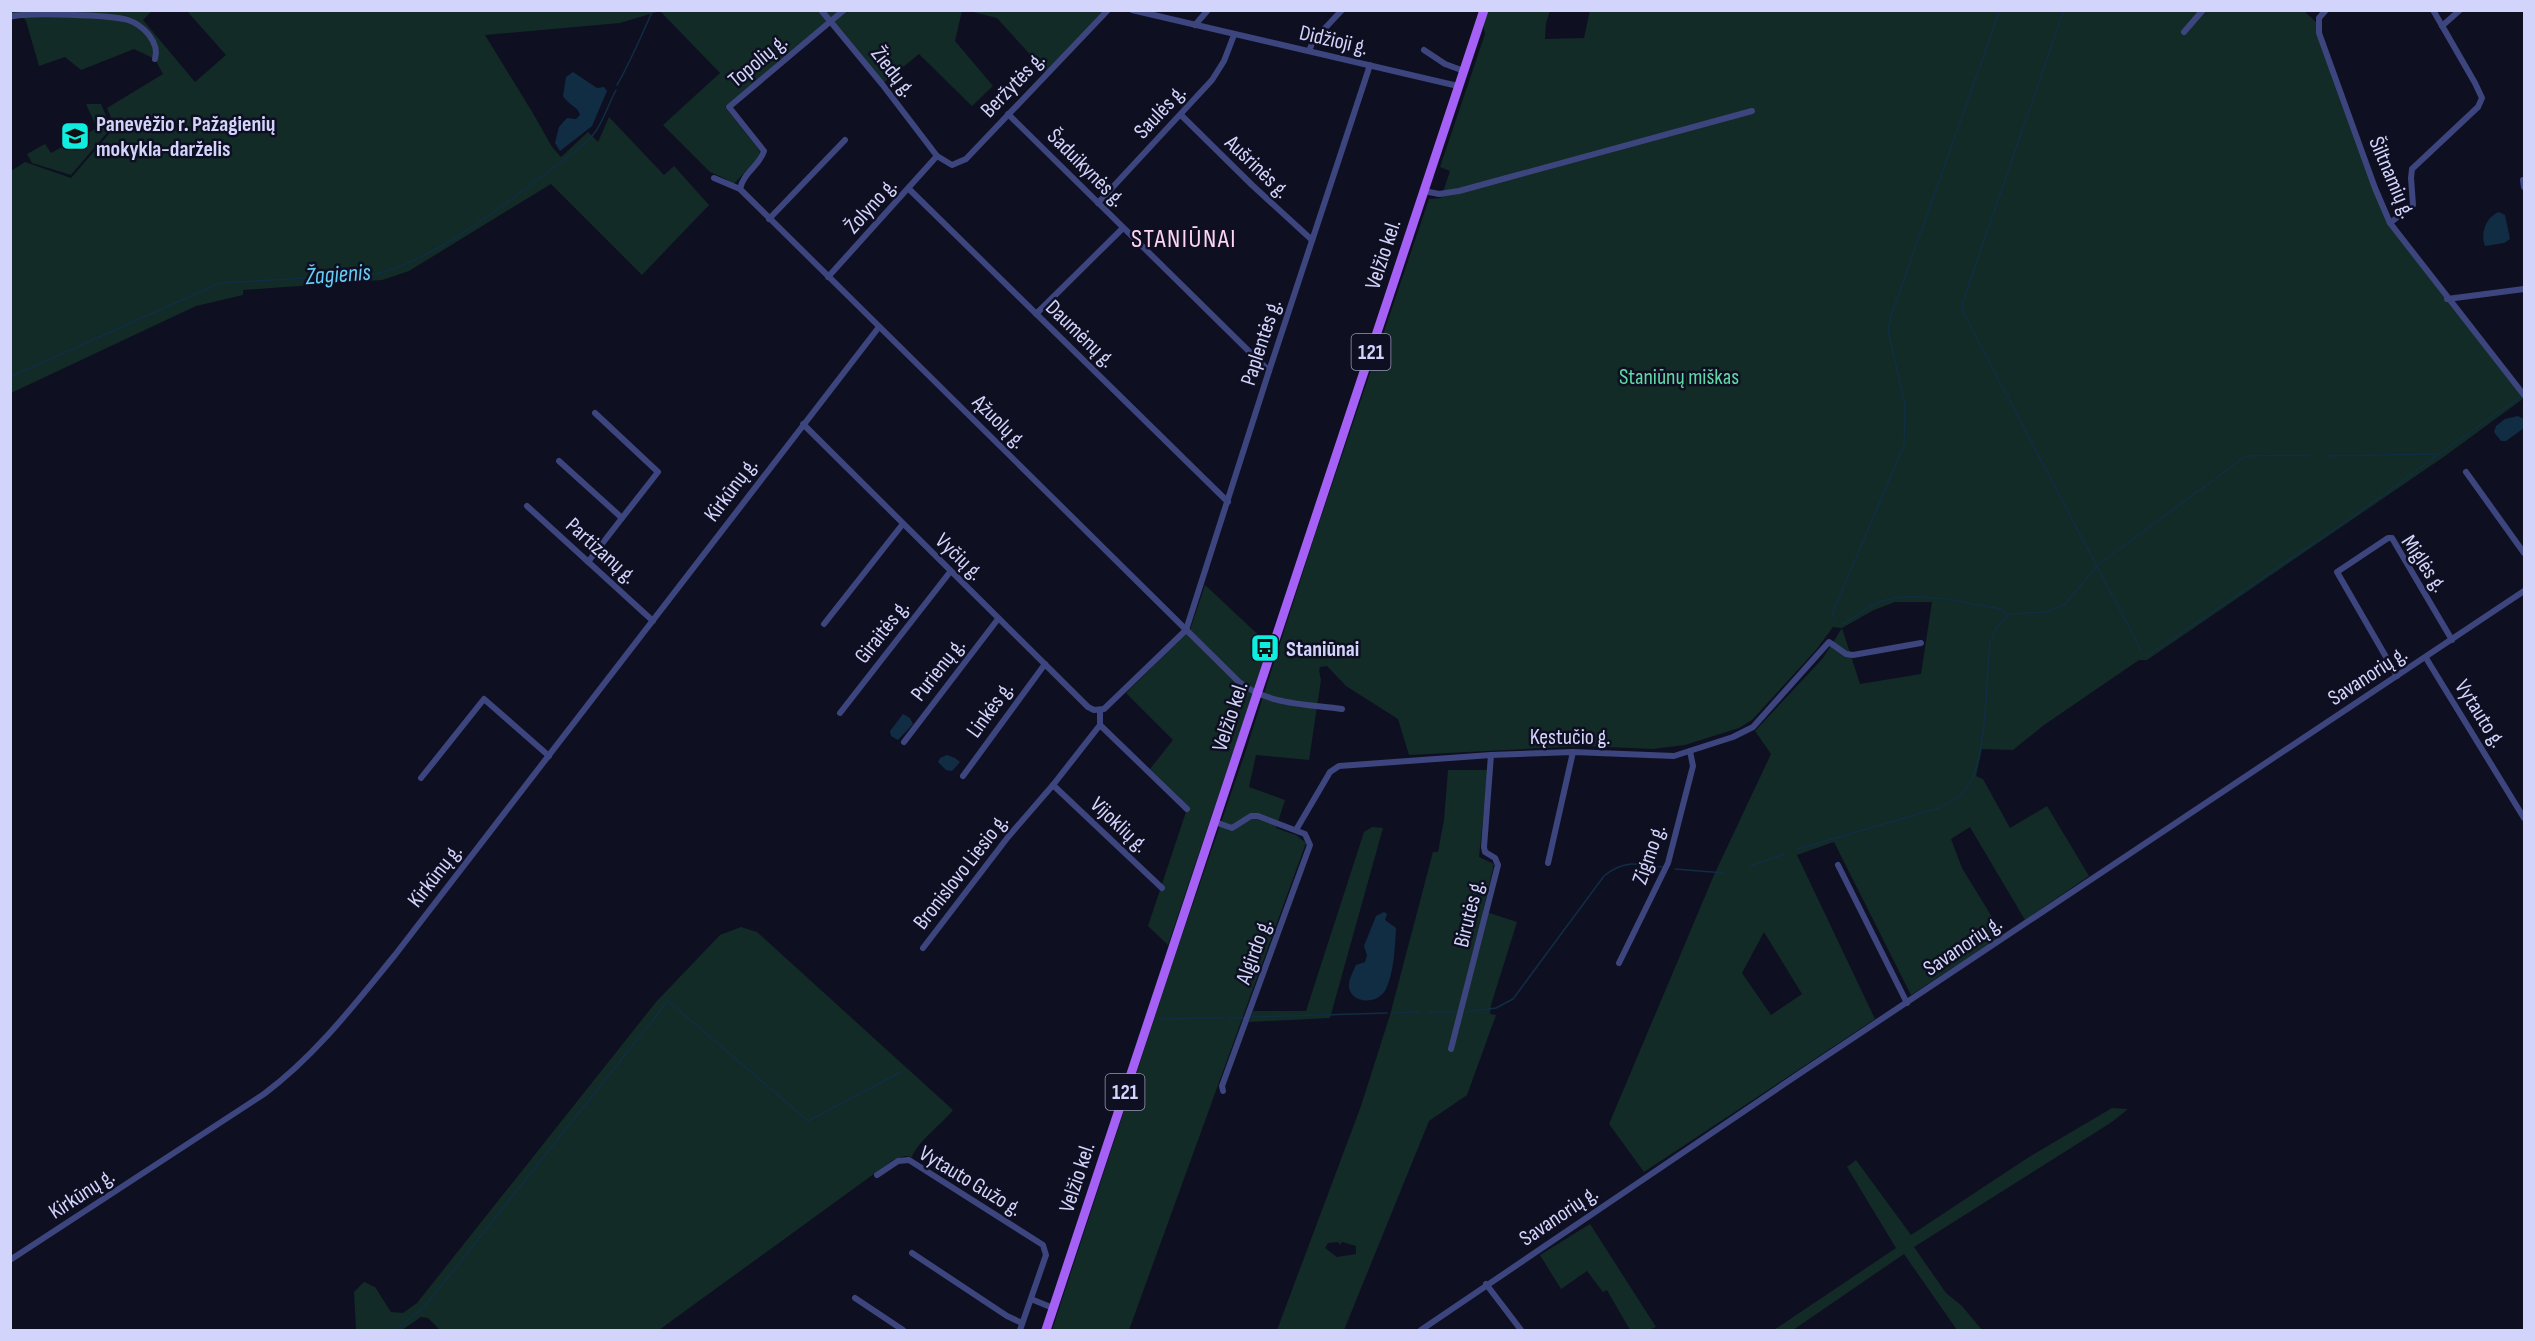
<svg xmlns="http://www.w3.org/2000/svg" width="2535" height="1341" viewBox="0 0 2535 1341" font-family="'Sofia Sans Condensed',sans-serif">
  <rect width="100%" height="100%" fill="#0f0f22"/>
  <!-- green -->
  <g fill="#122b26" fill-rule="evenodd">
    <path d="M11,10L152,11L143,20L195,82L226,55L187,11H841L725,107L760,151L758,158L733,185L726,179L710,172L663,125L720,73L660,11L620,23L485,35L534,115L552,147L561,157L588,132L598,142L609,117L664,175L674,166L709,205L642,275L551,184L409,271L382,280L243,290V295L196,306L11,393V171L25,162L71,178L115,127L107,108L163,74L155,59L134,49L81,70L65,57L39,66L26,21L21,15L11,17Z"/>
    <path d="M1590,10L2304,11L2318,24L2383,209L2524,395V398L2445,456L2147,660H2139L2044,725L2013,750L1982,749L1976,776L1983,779L2010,828L2047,806L2089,876L2025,920L1970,827L1951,839L1962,868L2003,935L1911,995L1834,842L1797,855L1875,1019L1644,1172L1609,1124L1714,875L1771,754L1755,731L1823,658L1842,628L1833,627L1816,650L1752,720L1739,728L1685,745L1653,749L1584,746L1409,755L1398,719L1346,686L1327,666L1320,667L1319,670L1321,680L1309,760L1256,755L1249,787L1285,800L1276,828L1296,835L1306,843L1129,1330H1052L1177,950L1245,753L1314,538L1429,199L1441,198L1450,171L1440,167L1485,34L1482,17L1484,11H1550L1546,23L1545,39L1584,38ZM1895,602H1932L1921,674L1860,684L1842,628L1874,610ZM1764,932L1802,994L1771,1015L1742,973Z"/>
    <path d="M846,11H962L955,41L993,86L972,106L919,54L882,84L831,21Z"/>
    <path d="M969,11H1105L1046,72L997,18Z"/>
    <path d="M86,104H101L111,128L71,175L32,163L27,154L45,144L51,153L97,128Z"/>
    <path d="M1205,585L1269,645L1168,945L1148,926L1188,806L1150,769L1173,740L1126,693L1190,630Z"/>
    <path d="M1448,770H1488L1479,857L1494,864L1483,911L1517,922L1491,1005L1490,1014L1496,1015L1467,1095L1429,1121L1344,1330H1277L1361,1106L1390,1015L1433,852H1438L1444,820ZM1338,1242L1340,1245L1342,1242L1356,1246V1254L1337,1257L1325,1248L1328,1243Z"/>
    <path d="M1372,827L1383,828L1330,1018L1249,1022L1253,1011H1306L1364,832Z"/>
    <path d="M741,927L757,932L953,1110C941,1125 918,1141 912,1157L905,1156L893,1160L659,1330H440L428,1318L421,1317L402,1330H356L354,1292L364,1282L375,1287L391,1312L403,1313L417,1303L656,1002L720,935Z"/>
    <path d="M2112,1108L2128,1109L2112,1122L1914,1247L1946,1293L1962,1306L1982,1330H1957L1904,1254L1793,1330H1774L1896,1248L1847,1167L1856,1160L1911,1235L2029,1157Z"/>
    <path d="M1590,1224L1656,1327L1649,1330H1630L1607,1290L1603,1292L1587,1271L1561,1289L1540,1255Z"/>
  </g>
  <!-- water -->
  <g fill="#102d44">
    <path d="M573,72L597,88L604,87L607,91L592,126L560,151L555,143L559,127L567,118L576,119L580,115C578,106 567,104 563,96L566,77Z"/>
    <path d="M2499,212L2505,215L2510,239L2504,243L2485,246C2480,233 2486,217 2499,212Z"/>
    <path d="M2518,416L2524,419V428L2506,441H2501L2494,432L2496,426L2505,419Z"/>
    <path d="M903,714L910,718L913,724L898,740L891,736L890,731Z"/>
    <path d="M947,755L955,758L960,762L952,771L946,770L938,762L940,758Z"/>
    <path d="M1384,912L1387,914L1385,920L1396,928C1395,947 1394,972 1386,989C1377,1007 1347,1003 1349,983C1350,977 1354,970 1356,965L1365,962L1367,955L1364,946L1376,916Z"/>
  </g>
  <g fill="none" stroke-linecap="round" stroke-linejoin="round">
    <!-- stream -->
    <g stroke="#102d44" stroke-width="1.5">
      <path d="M2064,10L1962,304L1963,312L2142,652"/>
      <path d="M617,85C631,61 641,36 653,10"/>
      <path d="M10,377L220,283L375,274C431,262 508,203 554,167C568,157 586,145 596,131C604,119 609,103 616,90"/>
      <path d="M2325,456L2439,454L2520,397"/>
      <path d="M1833,618V612L1904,445L1905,404L1888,331L1891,316L2000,10"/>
      <path d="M1843,624C1855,617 1867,607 1879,602C1915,589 1965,603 2001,609L2007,613"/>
      <path d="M2147,656L2351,518L2439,454"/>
      <path d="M1798,849L1939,808C1952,802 1964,794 1971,781C1987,750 1986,679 1990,642L1996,628L2009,614L2045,612L2064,605L2099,564L2246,456L2313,455"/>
      <path d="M1750,866L1785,854"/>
      <path d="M1675,869L1724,873"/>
      <path d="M1428,1012H1454"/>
      <path d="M1466,1012L1496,1008L1513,999L1604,876C1623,860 1639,863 1662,867"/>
      <path d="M1394,1013L1419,1012"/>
      <path d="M1252,1017L1387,1013"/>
      <path d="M1229,1018H1245"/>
      <path d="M1161,1019L1222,1018"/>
      <path d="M396,1330L425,1306L668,1001L808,1121L901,1072"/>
    </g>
    <!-- street -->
    <g stroke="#3d457e" stroke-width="6">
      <path d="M821,10L882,84L937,156L952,165L966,159L1108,10"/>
      <path d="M1132,10L1458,86"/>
      <path d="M2326,10L2319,18V33L2375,188L2390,223L2524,395"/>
      <path d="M10,17C26,12 112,15 128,20C143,25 160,42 155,59"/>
      <path d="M1195,25L1208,10"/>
      <path d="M2442,26L2460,10"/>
      <path d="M2184,32L2203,10"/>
      <path d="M1424,50L1445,64L1464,71"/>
      <path d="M1309,51L1313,41L1342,10"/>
      <path d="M1008,114L1269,371"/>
      <path d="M1181,115L1252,185L1312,240"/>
      <path d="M714,178L740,189L1238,681C1267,705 1306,704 1342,709"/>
      <path d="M2523,180L2524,187"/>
      <path d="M740,189C743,173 760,165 764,151L729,107L844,10"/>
      <path d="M909,189L1228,502"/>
      <path d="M1424,191L1439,194L1459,191L1752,111"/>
      <path d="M1098,203L1212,80L1224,61L1234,35"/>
      <path d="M769,219L845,140"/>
      <path d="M2390,223L2413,205L2411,178L2412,169L2478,107L2482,98L2475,83L2433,10"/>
      <path d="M828,277L937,156"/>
      <path d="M2447,299L2524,289"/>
      <path d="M1036,314L1123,228"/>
      <path d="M595,413L658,472L622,518"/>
      <path d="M803,424L1088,707L1094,710L1104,709L1186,630L1269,371L1370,65"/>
      <path d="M559,461L622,518L588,562"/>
      <path d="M2466,472L2524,553"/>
      <path d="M527,506L653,621"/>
      <path d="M824,624L902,525"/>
      <path d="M2426,658L2524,818"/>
      <path d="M2397,676L2337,572L2388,538H2392L2452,640"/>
      <path d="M1100,711V725L1187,809"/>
      <path d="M840,713L950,572"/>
      <path d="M904,742L998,619"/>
      <path d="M963,776L1045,664"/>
      <path d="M421,778L484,699L549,756"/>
      <path d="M1053,785L1162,888"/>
      <path d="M1215,822L1232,828L1251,816H1258L1305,834L1310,845L1222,1086L1223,1091"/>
      <path d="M1296,830L1330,772L1339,766L1491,755L1573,752L1674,756L1733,737L1753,727L1829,642L1846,654L1853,655L1921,643"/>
      <path d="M1548,863L1573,752"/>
      <path d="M1838,865L1907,1003"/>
      <path d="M923,948L1008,837L1053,785L1100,725"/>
      <path d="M1619,963L1668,863L1693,766L1690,751"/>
      <path d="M1451,1049L1498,865L1495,858L1485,852L1484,847L1491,755"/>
      <path d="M877,1175L898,1161L909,1160L1043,1245L1046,1255L1020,1330"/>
      <path d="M912,1253L1007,1316L1022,1323"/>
      <path d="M10,1260L264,1094C316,1055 354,1005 395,955L879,327"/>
      <path d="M1486,1284L1521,1330"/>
      <path d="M855,1298L903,1330"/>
      <path d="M1031,1299L1053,1308"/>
      <path d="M1421,1330L1796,1076L2524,591"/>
    </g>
    <!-- primary -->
    <path stroke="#a560f6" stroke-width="9" d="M1046,1330L1484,10"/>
  </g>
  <!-- icons -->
  <defs>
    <g id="school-square" transform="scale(1.5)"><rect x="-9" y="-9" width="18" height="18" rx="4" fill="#0eedde" stroke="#0f0f22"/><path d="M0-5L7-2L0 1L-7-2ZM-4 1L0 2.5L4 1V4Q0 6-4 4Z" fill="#111"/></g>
    <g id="bus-square" transform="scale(1.5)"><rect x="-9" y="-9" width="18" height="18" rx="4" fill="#0eedde" stroke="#0f0f22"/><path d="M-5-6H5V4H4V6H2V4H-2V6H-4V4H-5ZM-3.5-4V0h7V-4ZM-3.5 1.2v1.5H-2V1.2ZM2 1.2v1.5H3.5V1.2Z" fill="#111"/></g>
  </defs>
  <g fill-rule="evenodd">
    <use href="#school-square" x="75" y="136"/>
    <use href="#bus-square" x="1265" y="648"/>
  </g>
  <g text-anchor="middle" stroke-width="5" stroke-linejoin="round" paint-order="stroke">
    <!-- shield labels -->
    <g fill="#0f0f22" stroke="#9899bb" stroke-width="1.5">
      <rect x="1351.5" y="334" width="39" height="36" rx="4.5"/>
      <rect x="1105.5" y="1074" width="39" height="36" rx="4.5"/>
    </g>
    <g font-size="21" font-weight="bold" fill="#d2d4fc">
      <text x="1371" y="359">121</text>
      <text x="1125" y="1099">121</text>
    </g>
    <!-- street labels -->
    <g font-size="22" fill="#d2d4fc" stroke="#0f0f22">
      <text transform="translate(1334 39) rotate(13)" y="8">Didžioji g.</text>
      <text transform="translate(757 60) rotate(-40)" y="8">Topolių g.</text>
      <text transform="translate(894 71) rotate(52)" y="8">Žiedų g.</text>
      <text transform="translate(1012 84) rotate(-46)" y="8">Beržytės g.</text>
      <text transform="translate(1159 111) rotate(-47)" y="8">Saulės g.</text>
      <text transform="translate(1258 166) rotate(44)" y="8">Aušrinės g.</text>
      <text transform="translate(1087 167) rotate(45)" y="8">Šaduikynės g.</text>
      <text transform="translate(2393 177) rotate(67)" y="8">Šiltnamių g.</text>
      <text transform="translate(870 205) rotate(-48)" y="8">Žolyno g.</text>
      <text transform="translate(1382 254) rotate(-72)" y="8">Velžio kel.</text>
      <text transform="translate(1081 333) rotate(44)" y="8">Daumėnų g.</text>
      <text transform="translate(1260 342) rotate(-72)" y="8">Paplentės g.</text>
      <text transform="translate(1000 421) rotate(45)" y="8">Ąžuolų g.</text>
      <text transform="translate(730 489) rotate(-53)" y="8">Kirkūnų g.</text>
      <text transform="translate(602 550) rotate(42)" y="8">Partizanų g.</text>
      <text transform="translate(960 556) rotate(44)" y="8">Vyčių g.</text>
      <text transform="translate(2425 563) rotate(56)" y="8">Miglės g.</text>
      <text transform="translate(881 631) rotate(-52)" y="8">Giraitės g.</text>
      <text transform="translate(937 669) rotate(-52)" y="8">Purienų g.</text>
      <text transform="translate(2367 675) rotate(-33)" y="8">Savanorių g.</text>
      <text transform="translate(989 709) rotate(-54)" y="8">Linkės g.</text>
      <text transform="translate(2481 713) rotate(58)" y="8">Vytauto g.</text>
      <text transform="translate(1229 716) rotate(-72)" y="8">Velžio kel.</text>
      <text x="1570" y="744">Kęstučio g.</text>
      <text transform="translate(1120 824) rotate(43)" y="8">Vijoklių g.</text>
      <text transform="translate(1648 854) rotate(-71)" y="8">Zigmo g.</text>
      <text transform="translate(960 871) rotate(-52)" y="8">Bronislovo Liesio g.</text>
      <text transform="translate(434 875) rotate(-52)" y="8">Kirkūnų g.</text>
      <text transform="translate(1468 913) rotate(-76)" y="8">Birutės g.</text>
      <text transform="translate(1962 945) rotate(-34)" y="8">Savanorių g.</text>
      <text transform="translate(1253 951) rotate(-70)" y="8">Algirdo g.</text>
      <text transform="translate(1076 1177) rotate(-72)" y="8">Velžio kel.</text>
      <text transform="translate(971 1180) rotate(31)" y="8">Vytauto Gužo g.</text>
      <text transform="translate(81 1193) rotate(-33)" y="8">Kirkūnų g.</text>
      <text transform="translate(1558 1215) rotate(-34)" y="8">Savanorių g.</text>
    </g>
    <!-- poi labels -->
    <g font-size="22" font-weight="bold" fill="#d2d4fc" stroke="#0f0f22" text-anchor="start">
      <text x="96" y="131">Panevėžio r. Pažagienių<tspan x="96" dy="25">mokykla-darželis</tspan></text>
      <text x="1286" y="656">Staniūnai</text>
    </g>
    <!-- park labels -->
    <g font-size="22" fill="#62d8a7" stroke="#0f0f22">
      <text x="1679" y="384">Staniūnų miškas</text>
    </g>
    <!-- water labels -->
    <g font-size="24" font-style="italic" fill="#66cbf6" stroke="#0f0f22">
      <text transform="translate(338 274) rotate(-4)" y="8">Žagienis</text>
    </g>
    <!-- quarter labels -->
    <g font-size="26" letter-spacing="1.5" fill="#fdd4f4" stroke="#0f0f22">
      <text x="1184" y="247">STANIŪNAI</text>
    </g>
  </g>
  <!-- border -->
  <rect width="2535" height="1341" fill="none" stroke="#d2d4fc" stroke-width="24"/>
</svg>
